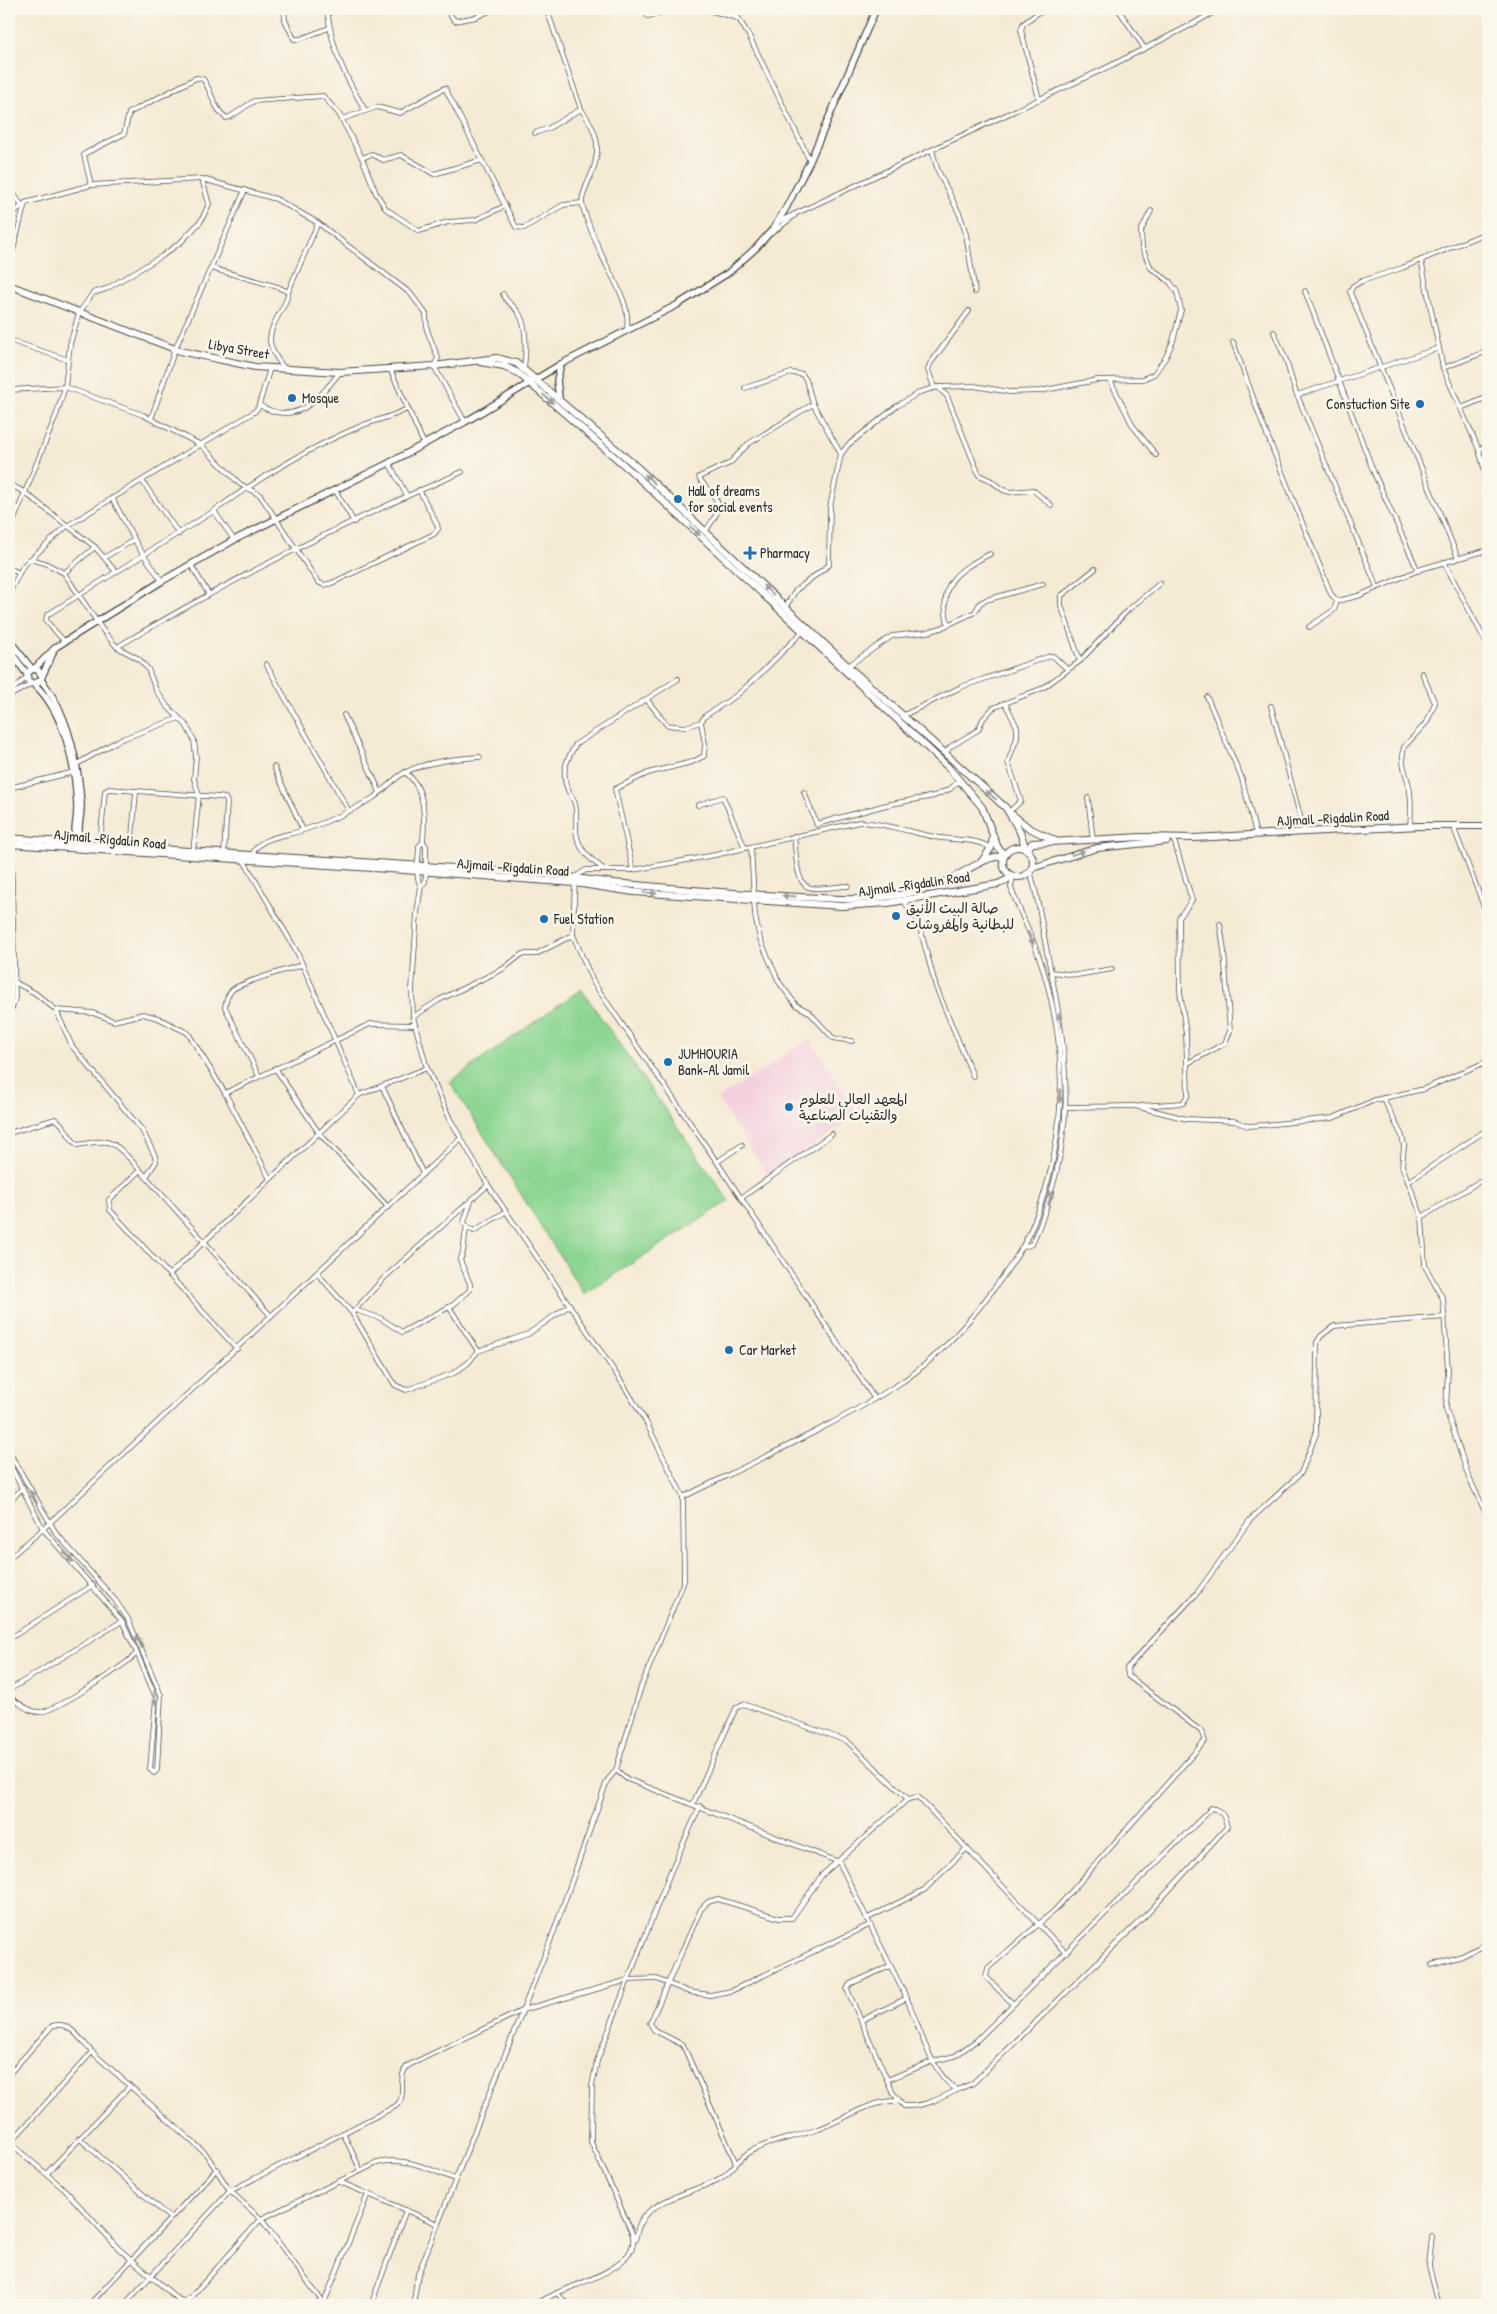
<svg xmlns="http://www.w3.org/2000/svg" width="1497" height="2314" viewBox="0 0 1497 2314" font-family="'Patrick Hand','Playpen Sans Arabic',sans-serif">
  <rect width="100%" height="100%" fill="#fbf7ec"/>
  <filter id="ink" filterUnits="userSpaceOnUse"><feTurbulence type="fractalNoise" baseFrequency=".02" numOctaves="2"/><feDisplacementMap in="SourceGraphic" scale="10" xChannelSelector="R" yChannelSelector="G"/><feConvolveMatrix kernelMatrix="1 2 1 2 8 2 1 2 1" color-interpolation-filters="sRGB"/></filter>
  <filter id="wash" filterUnits="userSpaceOnUse"><feTurbulence type="fractalNoise" baseFrequency=".0096" numOctaves="4" result="noise"/><feDisplacementMap in="SourceGraphic" scale="20" xChannelSelector="R" yChannelSelector="G"/><feGaussianBlur stdDeviation="1.12" result="paint"/><feColorMatrix in="noise" values="0 0 0 0 0 0 0 0 0 0 0 0 0 0 0 0 0 1.4 0 .05"/><feComposite in="paint" operator="in"/></filter>
  <g filter="url(#wash)">
    <rect width="100%" height="100%" fill="#f5ead4"/>
    <!-- built -->
    <path fill="#f4cfde" d="M810,1039L859,1115L767,1174L718,1099Z"/>
    <!-- green -->
    <path fill="#8bd591" stroke="#5b805e" d="M581,989L729,1201L584,1294L450,1082Z"/>
  </g>
  <g filter="url(#ink)">
    <g fill="none" stroke-linecap="round" stroke-linejoin="round">
      <!-- street casing -->
      <g stroke="#494844" stroke-width="5.5">
        <g id="street">
          <path d="M284,9L285,20L294,39H300L329,28"/>
          <path d="M327,9C332,50 344,75 365,110"/>
          <path d="M449,9L450,15L455,21L476,17L494,9"/>
          <path d="M705,9L737,18"/>
          <path d="M729,9L739,19L749,36L810,161"/>
          <path d="M1118,9L1145,49"/>
          <path d="M547,10L581,109"/>
          <path d="M647,16L656,15L673,9"/>
          <path d="M1039,99L1021,30L1023,24L1043,9"/>
          <path d="M342,119L377,107L400,113L445,88L516,227L524,228L563,205L582,203"/>
          <path d="M535,133L549,128L581,109C597,131 602,146 592,173C588,183 582,192 582,203C586,221 598,247 606,264C617,286 630,305 627,330"/>
          <path d="M932,150L938,171L960,215L966,234L975,292"/>
          <path d="M362,158L376,193L386,209L419,231L448,222L475,220L505,206"/>
          <path d="M91,185L84,155L86,153L124,134L129,113L196,78L203,79C212,91 213,108 226,118L230,117L254,101L323,96L339,114L362,158L372,154L383,160L401,155L434,174L482,160"/>
          <path d="M9,187L22,206L9,216"/>
          <path d="M778,222L1110,66L1191,25L1219,9"/>
          <path d="M772,233L794,216"/>
          <path d="M1421,260L1443,368L1479,450L1488,482"/>
          <path d="M9,266L25,203L91,185L202,179L276,199L318,223L410,293L426,314L427,330L438,358L434,366L465,422"/>
          <path d="M211,268L278,287L288,292"/>
          <path d="M1305,291L1374,473L1418,571"/>
          <path d="M503,294C506,303 513,304 518,312C528,326 526,352 524,368"/>
          <path d="M1274,332L1286,360L1295,390L1377,587"/>
          <path d="M9,340L68,360"/>
          <path d="M1233,342L1263,425L1331,594L1337,601"/>
          <path d="M1443,368L1488,351"/>
          <path d="M285,369C263,343 268,334 283,307C285,302 288,298 288,292L318,223"/>
          <path d="M390,369L424,444"/>
          <path d="M1110,380L1133,426L1156,455"/>
          <path d="M934,387L928,370L930,364L969,311"/>
          <path d="M938,387L947,396L979,475L990,480L1003,490L1010,492L1033,490L1051,505"/>
          <path d="M745,388L791,373L802,374L806,380L813,404L841,454"/>
          <path d="M9,390L65,387L143,415L201,445L240,484L260,495L318,582L324,585L332,583L434,534L438,529L437,524L419,490"/>
          <path d="M1297,395L1439,348"/>
          <path d="M259,405C296,427 317,401 340,372"/>
          <path d="M1461,408L1488,397"/>
          <path d="M151,419L175,349L245,190"/>
          <path d="M1479,450L1488,444"/>
          <path d="M389,463L407,496"/>
          <path d="M142,481L179,534"/>
          <path d="M9,484L24,492L95,547L116,572L214,511"/>
          <path d="M335,490L354,522"/>
          <path d="M112,498L139,548L162,581"/>
          <path d="M706,531C709,525 716,517 718,510C722,499 703,488 699,477L730,463L748,444L813,404"/>
          <path d="M9,532L57,413L65,387L70,344L79,313L93,293L106,289L162,256L181,242L201,221L209,204L202,179"/>
          <path d="M234,540L214,511L215,510C261,477 308,448 361,426C376,420 392,417 407,409"/>
          <path d="M95,547L64,573L104,632L117,647C228,581 343,523 462,472"/>
          <path d="M105,557L134,540"/>
          <path d="M1458,558L1350,292L1353,286L1362,281L1402,268L1488,232"/>
          <path d="M30,559L45,563L64,573"/>
          <path d="M1444,562L1488,646"/>
          <path d="M191,565L208,593"/>
          <path d="M9,568L19,573"/>
          <path d="M9,593L23,566L67,526L254,412L258,408L270,368"/>
          <path d="M786,606L796,590L829,565L830,507L841,454L848,445L897,406L920,392L938,387L974,386L1010,392L1040,391L1097,380L1143,379L1154,374L1166,357L1173,341L1181,310L1177,292L1170,282L1151,268L1142,248L1141,231L1151,211"/>
          <path d="M948,624C938,584 955,571 990,554"/>
          <path d="M1309,627L1334,610L1337,601L1358,596L1421,569L1488,550"/>
          <path d="M65,642L46,621L47,615L116,572"/>
          <path d="M117,647L139,659L148,669L156,690L167,706L186,725L194,740L196,757L194,779L199,795L193,852"/>
          <path d="M1080,661L1061,605V596L1095,569"/>
          <path d="M266,664L349,811"/>
          <path d="M848,666L892,636L928,632L941,628L975,612L980,603L986,600L1043,584"/>
          <path d="M9,693L27,677"/>
          <path d="M9,696L31,684"/>
          <path d="M1207,697L1242,779L1256,834"/>
          <path d="M647,700L667,725L685,727L701,722"/>
          <path d="M1005,703L1017,727V738L1008,762L1021,801L1009,812"/>
          <path d="M1271,706L1304,831"/>
          <path d="M344,715L380,792"/>
          <path d="M902,716L961,687L1047,657L1053,656L1067,669"/>
          <path d="M945,754L950,747L978,730L983,719L993,708L1043,688L1080,661L1128,610L1160,583"/>
          <path d="M77,764L119,740L179,718"/>
          <path d="M274,767L303,830"/>
          <path d="M405,772C426,788 425,817 423,842L419,846C419,858 414,875 421,886"/>
          <path d="M9,788L74,772"/>
          <path d="M804,792L817,825"/>
          <path d="M1088,798L1093,840"/>
          <path d="M698,805L723,797L745,848"/>
          <path d="M817,824L886,805L934,796L950,789L960,780"/>
          <path d="M1453,826L1488,917"/>
          <path d="M1410,827C1411,814 1412,799 1409,786C1406,773 1400,761 1404,747L1427,722L1435,703L1422,673"/>
          <path d="M794,836C796,848 795,882 808,887C819,891 836,886 848,886"/>
          <path d="M100,845L105,791L109,789L219,797L225,798L227,802L224,855"/>
          <path d="M751,847L755,916L760,939L779,982L796,1005L809,1012L833,1038L852,1041"/>
          <path d="M131,848L136,792"/>
          <path d="M252,856C257,836 287,836 304,830C327,822 352,811 373,798C384,791 393,778 406,772C428,761 455,759 480,757"/>
          <path d="M244,861L297,952L359,1095"/>
          <path d="M605,870C591,860 578,850 576,831C576,822 577,813 575,804C574,799 570,795 568,790C560,772 567,759 576,744L678,679"/>
          <path d="M633,870L615,789L648,773L692,762L704,756L705,744L701,722L705,716L737,695L757,677L803,631"/>
          <path d="M903,900L918,921L936,987L973,1076"/>
          <path d="M1487,958L1488,953"/>
          <path d="M1051,972L1077,975L1112,969"/>
          <path d="M14,982L35,993L56,1010L72,1046L142,1130L155,1156L156,1162L146,1177"/>
          <path d="M56,1010L93,1013L114,1021L143,1014L158,1018L188,1033L225,1093L270,1179"/>
          <path d="M9,1011L12,1008L15,998L11,844"/>
          <path d="M413,1017L439,1000L503,969L522,954H536L573,935"/>
          <path d="M1188,1063L1220,1046L1225,1043L1230,1031L1224,951L1220,924"/>
          <path d="M275,1068L319,1133L388,1207"/>
          <path d="M259,1076L225,1007C226,1000 227,996 232,990C241,982 289,969 302,965"/>
          <path d="M382,1086L423,1174"/>
          <path d="M225,1093L370,1024L415,1025"/>
          <path d="M1383,1098L1402,1136L1404,1146L1402,1166L1422,1217L1425,1266L1443,1299L1448,1370L1446,1409L1469,1478L1488,1517"/>
          <path d="M1140,1106L1183,1103L1188,1095L1186,1034L1180,991L1179,918L1192,900L1173,837"/>
          <path d="M1066,1107L1135,1106L1187,1119L1234,1121L1248,1126L1264,1125L1333,1118L1375,1100L1424,1089L1488,1061"/>
          <path d="M9,1133L55,1119C65,1123 68,1139 78,1145C105,1140 110,1137 130,1159L271,1316"/>
          <path d="M717,1162L742,1145"/>
          <path d="M140,1170L109,1200L110,1210L237,1349"/>
          <path d="M1408,1182L1488,1129"/>
          <path d="M741,1198L832,1134"/>
          <path d="M471,1201L464,1222L467,1227L474,1231L505,1212"/>
          <path d="M1422,1217L1488,1176"/>
          <path d="M1021,1248L1032,1244C1078,1140 1070,1065 1048,957C1042,928 1039,899 1030,871"/>
          <path d="M317,1273L352,1313L395,1385L406,1390L454,1373L468,1363L478,1351L528,1334L570,1305"/>
          <path d="M169,1275L359,1095L427,1068"/>
          <path d="M449,1307L478,1351"/>
          <path d="M355,1310L380,1318L402,1332L453,1305L470,1290V1284L460,1260C466,1250 463,1238 467,1227"/>
          <path d="M354,1311L384,1278L488,1185"/>
          <path d="M874,1398L717,1162L593,982L573,935L575,877L586,870H633L715,855L859,822C885,823 909,832 935,837C954,841 973,837 991,848"/>
          <path d="M9,1452L56,1533L115,1600L128,1619L161,1695L157,1770L154,1773L150,1769L156,1698L137,1653"/>
          <path d="M9,1463L43,1529L122,1621L137,1653C126,1665 54,1712 40,1712C30,1713 18,1702 9,1697"/>
          <path d="M683,1497C754,1462 827,1429 894,1387C927,1367 955,1338 979,1308C994,1289 1017,1259 1027,1238C1056,1177 1066,1105 1058,1038C1054,1010 1047,978 1037,951C1029,930 1019,910 1011,888L1013,876"/>
          <path d="M9,1499L14,1497L23,1487"/>
          <path d="M9,1558L43,1529L460,1139"/>
          <path d="M9,1639L93,1585"/>
          <path d="M9,1690L122,1621"/>
          <path d="M616,1770L627,1779L839,1862C861,1907 884,1952 906,1997C921,2028 928,2070 957,2090L973,2083L1149,1912L1227,1827C1225,1817 1222,1810 1211,1808L1208,1812C1131,1888 1054,1964 977,2040L955,2056L933,2061L887,2080"/>
          <path d="M693,1804L736,1708L743,1704L847,1741L908,1799"/>
          <path d="M866,1919L924,1890L967,1848"/>
          <path d="M1432,1965L1462,1956L1488,1943"/>
          <path d="M890,1966L850,1984L847,1989L893,2093L904,2106C924,2107 939,2099 957,2090"/>
          <path d="M1013,2004L986,1977L988,1968L1055,1910L1205,1741L1201,1731L1132,1679L1128,1676L1127,1668L1197,1593L1250,1520L1301,1473L1316,1434L1317,1342L1321,1336L1334,1326L1445,1317"/>
          <path d="M862,2020L907,1998"/>
          <path d="M92,2052L206,2154L230,2191L124,2305"/>
          <path d="M9,2074L52,2026C68,2019 82,2041 92,2052L10,2143"/>
          <path d="M343,2133L361,2171"/>
          <path d="M79,2138L170,2218"/>
          <path d="M10,2143L64,2189L119,2249L179,2300L185,2301L190,2298L261,2219L377,2163C406,2156 428,2169 455,2179"/>
          <path d="M736,2163L683,2045L654,2030L650,2023L701,1909L708,1902L718,1899L779,1918H792L822,1875L908,1799L918,1797L1065,1952"/>
          <path d="M47,2173L130,2086"/>
          <path d="M340,2182L438,2224"/>
          <path d="M1432,2237L1429,2266L1439,2305"/>
          <path d="M635,2240C638,2230 639,2220 647,2213C665,2197 698,2190 719,2179C732,2172 738,2158 751,2151C772,2140 793,2138 816,2130C843,2121 868,2100 898,2101"/>
          <path d="M557,2293L568,2305"/>
          <path d="M324,2303L368,2194"/>
          <path d="M89,2305L217,2169"/>
          <path d="M325,2305L261,2219L230,2191L396,2106C409,2095 395,2076 409,2065L523,2010L628,1980L657,1979L689,1992L710,1995L731,1991L869,1925"/>
          <path d="M371,2305L406,2210"/>
          <path d="M413,2305L418,2274L553,1934L607,1781L616,1770L641,1687L684,1581L683,1497L646,1422L623,1384L488,1185L450,1119L427,1068L413,1017L412,990L417,913L421,886L425,882L426,873V846L423,842"/>
          <path d="M534,2305C542,2301 550,2296 559,2292C580,2283 643,2265 632,2233L591,2142L592,2086L597,2061L628,1980L670,1873L700,1806"/>
        </g>
      </g>
      <!-- secondary casing -->
      <g stroke="#494844" stroke-width="8">
        <g id="secondary">
          <path d="M559,398L557,380L561,364"/>
          <path d="M9,640L32,669"/>
          <path d="M9,650L27,674L28,681L34,684L41,680L42,676L38,670L32,669L27,674"/>
          <path d="M34,669L56,647L162,581L234,540L389,463L465,422L561,364L677,305L728,273L756,248L773,229L786,208L810,161L876,9"/>
          <path d="M42,676L53,653"/>
          <path d="M41,680C69,714 78,761 81,804C82,817 74,834 84,844"/>
          <path d="M34,684C65,712 76,767 77,808C77,821 73,834 75,846"/>
        </g>
      </g>
      <!-- primary casing -->
      <g stroke="#494844" stroke-width="8">
        <g id="primary">
          <path d="M9,285L180,351L255,367L340,372L434,366L497,358L516,363L637,467L851,669L1006,808L1020,832L1026,849"/>
          <path d="M480,362L504,366L518,373L632,472L948,767L982,807L998,848L1005,855"/>
          <path d="M1013,815L1029,828L1054,840"/>
          <path d="M9,838C182,852 355,861 529,873C561,875 592,881 624,884C696,891 769,896 841,899C875,900 914,895 945,882C961,875 989,853 1004,857"/>
          <path d="M9,844L404,870L575,883L634,892L842,906L888,903L998,884L1007,880L1011,875"/>
          <circle cx="1018" cy="862" r="15"/>
          <path d="M1027,850L1032,843L1142,837L1194,838L1419,826H1488"/>
          <path d="M982,861L991,848L993,837"/>
          <path d="M1032,868L1097,848L1167,841"/>
        </g>
      </g>
      <!-- street -->
      <use href="#street" stroke="#fff" stroke-width="4"/>
      <!-- secondary -->
      <use href="#secondary" stroke="#fff" stroke-width="5.5"/>
      <!-- primary -->
      <use href="#primary" stroke="#fff" stroke-width="6"/>
    </g>
    <!-- one-way arrows -->
    <defs><path id="oneway-solid" d="M-6-.8H1V-3.2L6.5 0L1 3.2V.8H-6Z" transform="scale(1.25)"/></defs>
    <g fill="#a0a0a0">
      <use href="#oneway-solid" transform="translate(548 399) rotate(41)"/>
      <use href="#oneway-solid" transform="translate(650 479) rotate(-137)"/>
      <use href="#oneway-solid" transform="translate(695 531) rotate(43)"/>
      <use href="#oneway-solid" transform="translate(768 590) rotate(-137)"/>
      <use href="#oneway-solid" transform="translate(991 795) rotate(-139)"/>
      <use href="#oneway-solid" transform="translate(1078 853) rotate(-17)"/>
      <use href="#oneway-solid" transform="translate(650 893) rotate(4)"/>
      <use href="#oneway-solid" transform="translate(789 896) rotate(-176)"/>
      <use href="#oneway-solid" transform="translate(1031 938) rotate(67)"/>
      <use href="#oneway-solid" transform="translate(1060 1020) rotate(-101)"/>
      <use href="#oneway-solid" transform="translate(1060 1096) rotate(94)"/>
      <use href="#oneway-solid" transform="translate(1050 1198) rotate(-73)"/>
      <use href="#oneway-solid" transform="translate(34 1497) rotate(-119)"/>
      <use href="#oneway-solid" transform="translate(68 1557) rotate(49)"/>
      <use href="#oneway-solid" transform="translate(139 1642) rotate(-115)"/>
      <use href="#oneway-solid" transform="translate(155 1698) rotate(81)"/>
    </g>
  </g>
  <!-- markers -->
  <g fill="#1f6fb2" stroke="#fbf7ec" stroke-width="2">
    <circle cx="292" cy="398" r="5"/>
    <circle cx="1420" cy="404" r="5"/>
    <circle cx="678" cy="499" r="5"/>
    <path d="M747.5 545.5h5v5h5v5h-5v5h-5v-5h-5v-5h5z"/>
    <circle cx="896" cy="916" r="5"/>
    <circle cx="544" cy="919" r="5"/>
    <circle cx="668" cy="1062" r="5"/>
    <circle cx="789" cy="1107" r="5"/>
    <circle cx="729" cy="1350" r="5"/>
  </g>
  <g text-anchor="middle" stroke-width="5" stroke-linejoin="round" paint-order="stroke">
    <!-- street labels -->
    <g font-size="14" fill="#2b2b2b" stroke="#fbf7ec">
      <text transform="translate(239 349) rotate(10)" y="5">Libya Street</text>
      <text transform="translate(1333 818) rotate(-3)" y="5">AJjmail -Rigdalin Road</text>
      <text transform="translate(110 839) rotate(5)" y="5">AJjmail -Rigdalin Road</text>
      <text transform="translate(513 867) rotate(4)" y="5">AJjmail -Rigdalin Road</text>
      <text transform="translate(914 884) rotate(-8)" y="5">AJjmail -Rigdalin Road</text>
    </g>
    <!-- poi labels -->
    <g font-size="14" fill="#2b2b2b" stroke="#fbf7ec" text-anchor="start">
      <text x="302" y="403">Mosque</text>
      <text x="1410" y="409" text-anchor="end">Constuction Site</text>
      <text x="688" y="496">Hall of dreams<tspan x="688" dy="16">for social events</tspan></text>
      <text x="760" y="558">Pharmacy</text>
      <text x="906" y="913">صالة البيت الأنيق<tspan x="906" dy="16">للبطانية والمفروشات</tspan></text>
      <text x="554" y="924">Fuel Station</text>
      <text x="678" y="1059">JUMHOURIA<tspan x="678" dy="16">Bank-Al Jamil</tspan></text>
      <text x="799" y="1104">المعهد العالي للعلوم<tspan x="799" dy="16">والتقنيات الصناعية</tspan></text>
      <text x="739" y="1355">Car Market</text>
    </g>
  </g>
  <!-- margin -->
  <rect width="1497" height="2314" fill="none" stroke="#fbf7ec" stroke-width="30"/>
</svg>
